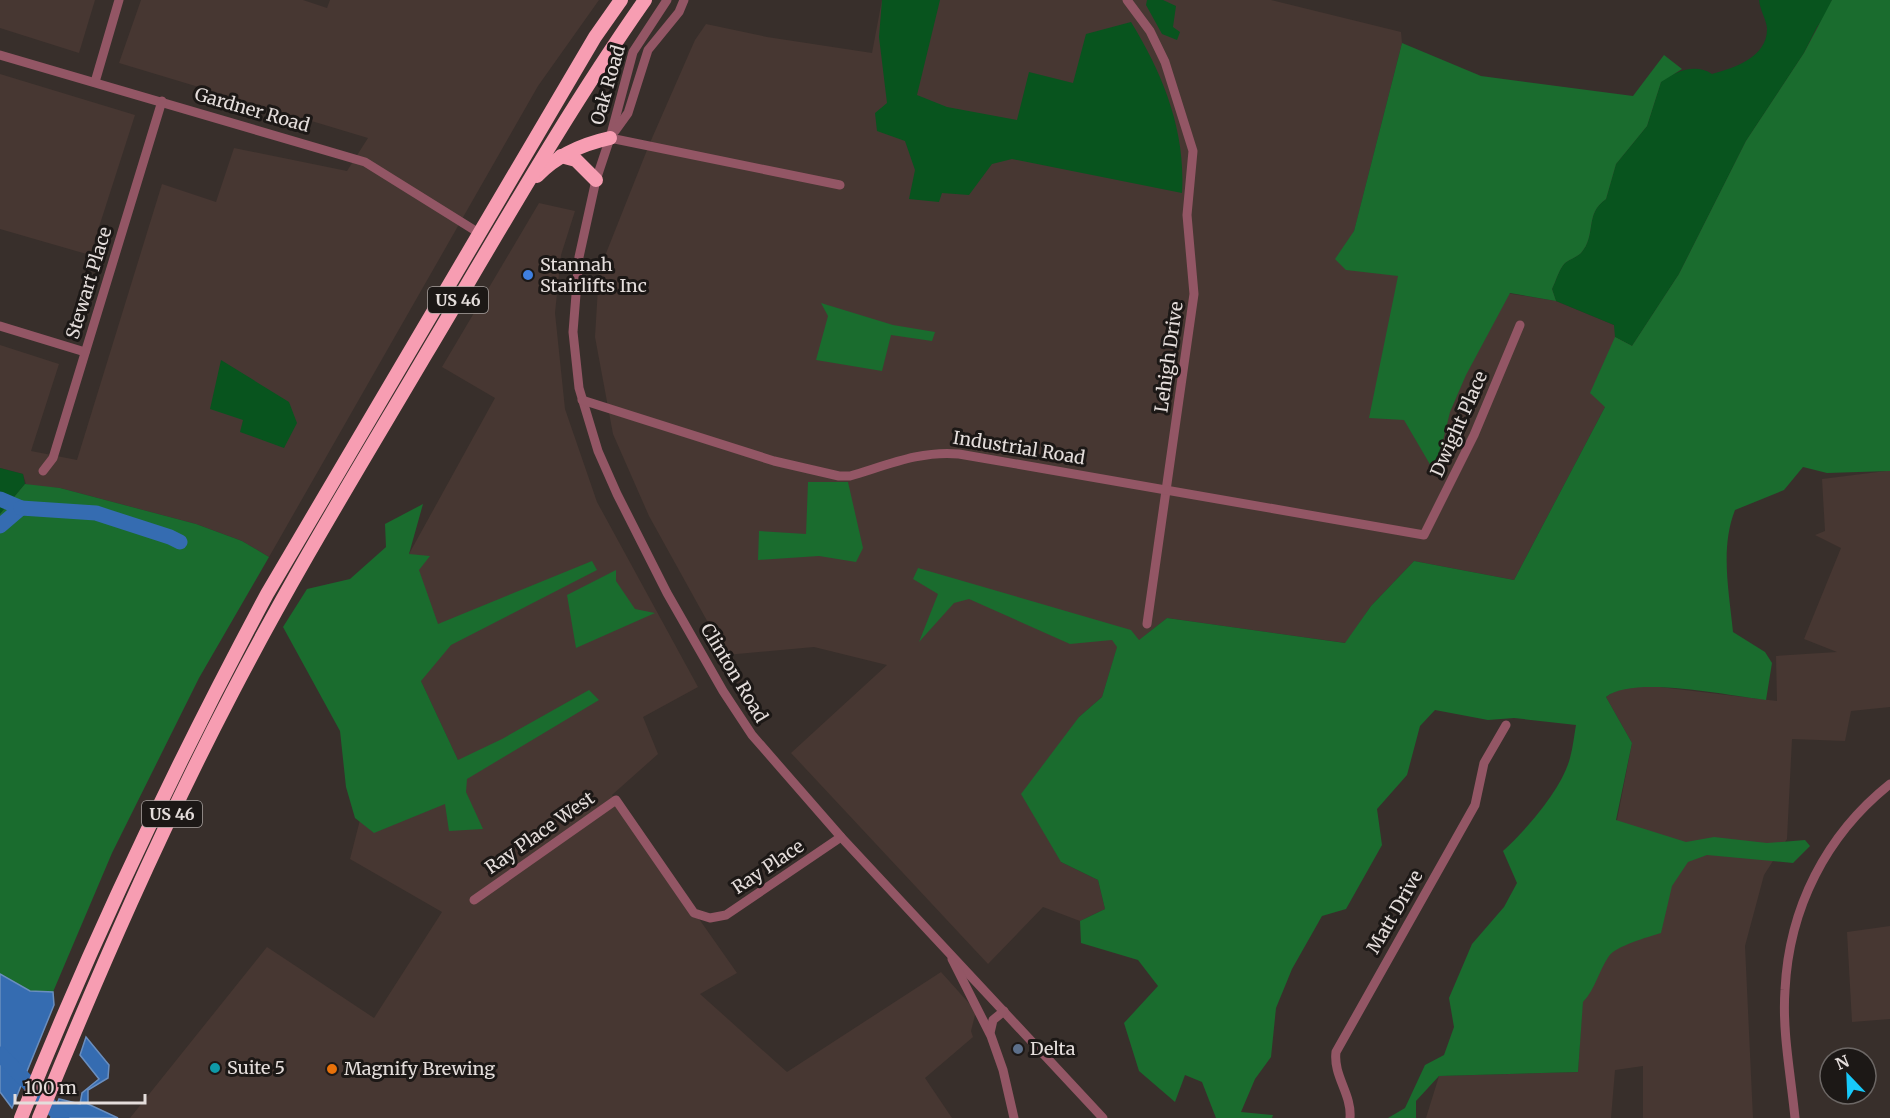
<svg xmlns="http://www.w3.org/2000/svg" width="1890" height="1118" viewBox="0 0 1890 1118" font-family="Merriweather,serif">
  <rect width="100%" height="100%" fill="#382f2b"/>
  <!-- built -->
  <g fill="#473732">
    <path d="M0,0H95L79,53L0,28Z"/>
    <path d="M141,0H303L327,8L330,0H599L538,86L269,557L242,541L196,524L60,488L34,487L26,484L23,474L0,468V345L59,364L31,451L77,460L162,184L216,202L234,148L347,171L368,138L119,63Z"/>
    <path d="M882,0H1271L1401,32L1402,43L1345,267L1556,301L1614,325L1632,346L1605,407L1514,580L1414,561L1371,606L1346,643L1167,618L1132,646L1117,648L1102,697L1079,717L1061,862L1098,880L1105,909L1080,921L1043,907L988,964L791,753L887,665L814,647L726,655L649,516L613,434L595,337L599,271L649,145L695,40L706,24L767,37L872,53Z"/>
    <path d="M0,74L135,115L90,255L0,229Z"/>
    <path d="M539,203L575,211L561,255L555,313L565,409L597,502L698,687L643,717L658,754L612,795L737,973L700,994L787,1072L941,972L976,1011L971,1031L973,1037L925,1078L952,1118H130L267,947L374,1018L442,912L350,859L360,820L463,771L419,677L409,554L495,398L442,367Z"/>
    <path d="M1886,471H1890V707L1851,711L1845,741L1792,739L1787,839L1764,875L1745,946L1753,1118H1643V1066L1615,1070L1611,1118H1426L1439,1076L1578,1072L1583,995L1632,743L1606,697L1616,690L1643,685L1777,701L1776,656L1837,652L1804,639L1841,548L1815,535L1825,531L1822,479Z"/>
    <path d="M1890,926V1019L1852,1022L1847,932Z"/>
  </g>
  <!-- green -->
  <g fill="#08541e">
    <path d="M882,0H940L917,95L947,107L1017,120L1029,72L1073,83L1086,34L1131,22C1163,74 1186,131 1182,193L1012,159L992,164L969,195L942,193L939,202L909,199L915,170L905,141L877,131L875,113L887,103L879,37Z"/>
    <path d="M1147,0H1163L1176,6L1173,27L1180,32L1177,40L1162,34L1146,5Z"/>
    <path d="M1759,0H1832L1828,12L1817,27L1804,53L1746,141L1679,274L1632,346L1615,337L1614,325L1556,301L1552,289C1556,281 1559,269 1565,263C1570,259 1577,257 1581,253C1597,235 1584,214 1606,199L1616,164L1647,126L1661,82C1675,71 1696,63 1712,74C1734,68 1768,57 1767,28C1766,19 1760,10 1759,0Z"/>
    <path d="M221,360L289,402L297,423L284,448L240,432L243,420L210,409Z"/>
    <path d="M0,468L23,474L25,484L0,514Z"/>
  </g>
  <!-- forest -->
  <g fill="#1a6c2e">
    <path d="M1832,0H1890V471L1827,473L1803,467L1784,490L1735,510C1720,548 1729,591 1733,632L1765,652L1772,663L1766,700C1729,696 1634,675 1606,697L1632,743L1616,820L1686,842L1714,837L1767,843L1805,840L1810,846L1793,863L1707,855L1688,862L1672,886L1661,933C1648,937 1616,946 1609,956C1598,972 1596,988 1583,1002L1578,1072L1439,1076L1416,1101V1118H1388L1405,1108L1425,1065L1444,1055L1454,1027L1449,998L1472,944L1504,907L1517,883L1503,851C1526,830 1562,789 1570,758C1573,747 1574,736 1576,725L1514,718L1488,720L1435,710L1420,726L1407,775L1377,809L1382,845L1346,909L1322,916L1292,969L1276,1008L1271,1057L1255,1079L1241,1112L1273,1115L1272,1118H1216L1202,1082L1185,1075L1175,1102L1139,1071L1124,1023L1158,986L1138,960L1081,943L1080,921L1105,909L1098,880L1061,862L1021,794L1079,717L1102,697L1117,647L1112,640L1070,644L969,599L954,603L919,642L938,594L913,579L918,568L1131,630L1139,640L1167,618L1345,643L1371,606L1414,561L1514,580L1605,407L1590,393L1615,337L1632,346L1679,274L1746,141L1804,53Z"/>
    <path d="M1402,43L1481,76L1633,96L1664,55L1682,69L1661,82L1647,126L1616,164L1606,199C1584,214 1597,235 1581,253C1577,257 1570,259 1565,263C1559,269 1556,281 1552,289L1556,301L1510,293L1466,375L1450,412L1435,473L1404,420L1369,418L1398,276L1346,270L1335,259L1354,231Z"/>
    <path d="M821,303L893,325L935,332L932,341L891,335L882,371L816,360L828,316Z"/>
    <path d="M808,482H848L863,548L856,562L819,556L758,560L759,531L806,534Z"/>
    <path d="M25,484L60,488L196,524L242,541L269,557L199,678L112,853L53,992H30L0,974V514Z"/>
    <path d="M423,504L409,554L430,556L419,570L438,624L592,561L597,570L451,645L421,681L458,760L502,739L589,690L599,700L467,779L466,792L483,829L449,831L445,804L374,833L355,818L346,787L340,731L283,627L307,589L350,579L386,547L385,524Z"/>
    <path d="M616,570V581L635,609L655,613L576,648L567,595Z"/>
  </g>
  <!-- water -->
  <g fill="#356cb1" stroke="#6a8ebe" stroke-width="1.5">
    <path d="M0,974L30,991L53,992L54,1005L12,1108L0,1092Z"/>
    <path d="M86,1037L109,1065L108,1078L88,1090V1104L118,1118H51L59,1099L80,1104L82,1093L99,1079L80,1055Z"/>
  </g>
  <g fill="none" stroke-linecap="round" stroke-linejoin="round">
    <!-- river -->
    <g stroke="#356cb1" stroke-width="15">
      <path d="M0,499L21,508L0,526"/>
      <path d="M21,508L96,513L170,537L180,542"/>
      <path d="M0,1054L62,1118"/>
    </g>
    <!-- minor -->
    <g stroke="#935665" stroke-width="9">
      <path d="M667,0L633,52L610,138L596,180L579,257L573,332L579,388L598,451L617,494L667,593L723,691L752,735L841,837L1103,1118"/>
      <path d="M1127,0L1150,31L1165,62L1193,151L1187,215L1194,294L1147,624"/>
      <path d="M0,55L365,162L479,233"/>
      <path d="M95,82L119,0"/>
      <path d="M615,131L628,113L648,50L679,12L684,0"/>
      <path d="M610,138L840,185"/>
      <path d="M0,326L85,352"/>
      <path d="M582,400L774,461L839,476H850C885,466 921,450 959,454L1424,535L1474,435L1520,325"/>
      <path d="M43,471L53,458L162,101"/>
      <path d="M474,900L616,800L694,913L710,918L726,915L841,837"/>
      <path d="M952,959L991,1036L1003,1070L1014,1118"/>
      <path d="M990,1033L993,1020L1004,1011"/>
      <path d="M1350,1118C1352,1094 1333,1076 1336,1052L1475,805L1484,763L1506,725"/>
      <path d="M1795,1118C1791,1076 1782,1032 1785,990C1789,908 1826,835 1890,784"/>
    </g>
    <!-- highway -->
    <g stroke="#f79db2" stroke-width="14">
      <path d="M561,156L576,160L596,180"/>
      <path d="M537,176C557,155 583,144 610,138"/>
      <path d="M21,1118C93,938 176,764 267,594L595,37L621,0"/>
      <path d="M39,1118C98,974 160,831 232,693C292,577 360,466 426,354C497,235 565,114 645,0"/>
    </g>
  </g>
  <!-- markers -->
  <circle fill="#3f7fe0" stroke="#1c1816" stroke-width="2" cx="528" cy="275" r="6"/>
  <circle fill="#5c6f8a" stroke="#1c1816" stroke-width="2" cx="1018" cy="1049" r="6"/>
  <circle fill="#0f9aa8" stroke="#1c1816" stroke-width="2" cx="215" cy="1068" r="6"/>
  <circle fill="#e8710a" stroke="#1c1816" stroke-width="2" cx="332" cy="1069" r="6"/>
  <g text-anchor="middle" stroke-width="6" stroke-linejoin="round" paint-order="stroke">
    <!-- shield labels -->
    <g fill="#1c1816" stroke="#a8a2a0" stroke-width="1.5">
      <rect x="428" y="287" width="60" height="26" rx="4.5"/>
      <rect x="142" y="801" width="60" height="26" rx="4.5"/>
    </g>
    <g font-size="16" font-weight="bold" fill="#e4dddb">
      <text x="458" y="306">US 46</text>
      <text x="172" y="820">US 46</text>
    </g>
    <!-- street labels -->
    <g font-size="18" fill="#e4dddb" stroke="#1c1816">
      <text transform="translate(608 85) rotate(-74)" y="6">Oak Road</text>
      <text transform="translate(252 110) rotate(16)" y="6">Gardner Road</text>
      <text transform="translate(89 283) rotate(-73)" y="6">Stewart Place</text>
      <text transform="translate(1169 357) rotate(-82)" y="6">Lehigh Drive</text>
      <text transform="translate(1459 424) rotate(-66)" y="6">Dwight Place</text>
      <text transform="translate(1019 448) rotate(9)" y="6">Industrial Road</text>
      <text transform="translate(734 673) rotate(59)" y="6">Clinton Road</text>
      <text transform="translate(540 833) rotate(-35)" y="6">Ray Place West</text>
      <text transform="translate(768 867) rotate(-34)" y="6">Ray Place</text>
      <text transform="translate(1395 912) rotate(-60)" y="6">Matt Drive</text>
    </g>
    <!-- poi labels -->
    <g font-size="18" fill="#e4dddb" stroke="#1c1816" text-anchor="start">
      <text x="540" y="271">Stannah<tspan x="540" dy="21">Stairlifts Inc</tspan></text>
      <text x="1030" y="1055">Delta</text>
      <text x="227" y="1074">Suite 5</text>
      <text x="344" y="1075">Magnify Brewing</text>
    </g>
  </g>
  <!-- north arrow -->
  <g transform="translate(1848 1076) rotate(337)"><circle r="28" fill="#1c1816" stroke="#6c6765" stroke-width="1.5"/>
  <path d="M0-4.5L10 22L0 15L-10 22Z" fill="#17cafb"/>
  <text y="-9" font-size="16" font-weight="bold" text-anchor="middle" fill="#e4dddb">N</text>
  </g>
  <!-- scale -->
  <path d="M15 1094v9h130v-9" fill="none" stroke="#e4dddb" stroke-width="3"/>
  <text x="24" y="1094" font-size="18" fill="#e4dddb" stroke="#1c1816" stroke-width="4.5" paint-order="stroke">100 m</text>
</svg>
